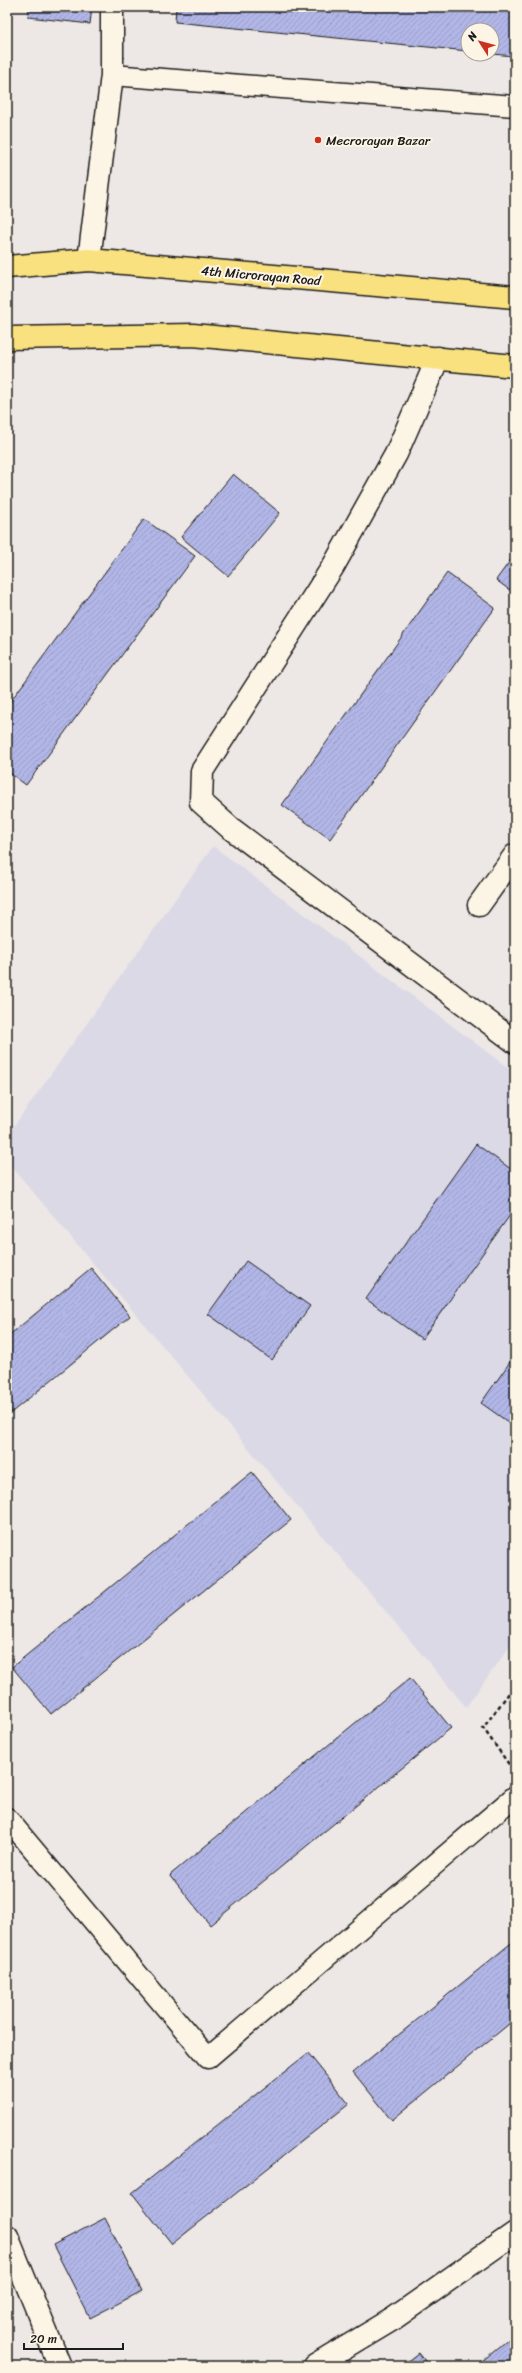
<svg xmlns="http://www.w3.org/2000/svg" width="522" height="2373" viewBox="0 0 522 2373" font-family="Sriracha,sans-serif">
  <defs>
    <pattern id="building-hatch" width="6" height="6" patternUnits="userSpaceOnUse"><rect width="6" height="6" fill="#b1b6e7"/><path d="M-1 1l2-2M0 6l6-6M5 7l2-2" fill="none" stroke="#989cc6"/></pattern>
  </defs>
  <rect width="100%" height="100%" fill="#ede8e5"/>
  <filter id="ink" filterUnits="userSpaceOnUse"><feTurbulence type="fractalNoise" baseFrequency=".025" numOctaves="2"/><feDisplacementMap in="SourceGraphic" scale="8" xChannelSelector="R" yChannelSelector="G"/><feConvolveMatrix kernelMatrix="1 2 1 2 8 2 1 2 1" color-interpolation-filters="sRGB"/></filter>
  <g filter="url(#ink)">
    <!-- built -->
    <path fill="#dbd9e6" d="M213,846L515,1073V1639L466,1707L7,1161V1136Z"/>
    <!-- building -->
    <g fill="url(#building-hatch)" stroke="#1c1c1c">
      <path d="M29,7H92L90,24L28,17Z"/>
      <path d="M176,7H515L514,56L492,54V30H468V51L175,22Z"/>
      <path d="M233,474L280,513L228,576L181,537Z"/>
      <path d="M144,519L195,556L26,785L7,771V706Z"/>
      <path d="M515,554V594L496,580Z"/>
      <path d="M447,573L495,608L330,839L282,805Z"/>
      <path d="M476,1144L515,1172V1208L422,1339L366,1299Z"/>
      <path d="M246,1261L310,1306L272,1360L208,1314Z"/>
      <path d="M91,1268L130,1316L7,1416V1337Z"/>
      <path d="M515,1355V1427L481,1403Z"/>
      <path d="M252,1472L291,1520L51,1714L12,1667Z"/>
      <path d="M410,1678L451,1728L210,1925L170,1875Z"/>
      <path d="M515,1940V2019L392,2120L353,2072Z"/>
      <path d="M308,2053L349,2104L172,2244L132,2193Z"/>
      <path d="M105,2218L142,2291L90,2318L53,2245Z"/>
      <path d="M515,2334V2366H476Z"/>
      <path d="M419,2353L429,2366H402Z"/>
    </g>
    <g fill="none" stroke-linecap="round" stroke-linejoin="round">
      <!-- lane casing -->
      <g stroke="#1c1c1c" stroke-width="23">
        <g id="lane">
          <path d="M112,75L515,106"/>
          <path d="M7,1818L208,2058L515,1796"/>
        </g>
      </g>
      <!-- street casing -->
      <g stroke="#1c1c1c" stroke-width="25">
        <g id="street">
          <path d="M89,260L112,75V7"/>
          <path d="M438,358L396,454L334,565L202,771L201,802L229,827L515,1042"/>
          <path d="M479,905L515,855"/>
          <path d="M7,2236L60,2366"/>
          <path d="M315,2366L393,2319L515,2233"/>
        </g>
      </g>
      <!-- primary casing -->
      <g stroke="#1c1c1c" stroke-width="25">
        <g id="primary">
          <path d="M7,267L89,260L515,297"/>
          <path d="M7,338L193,335L515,366"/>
        </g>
      </g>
      <!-- path -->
      <path stroke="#1c1c1c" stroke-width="2.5" stroke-dasharray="4 3" stroke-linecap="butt" d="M513,1770L483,1728L515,1685"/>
      <!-- lane -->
      <use href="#lane" stroke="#fcf5e5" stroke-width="20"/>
      <!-- street -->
      <use href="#street" stroke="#fcf5e5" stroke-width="22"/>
      <!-- primary -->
      <use href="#primary" stroke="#fae180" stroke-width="22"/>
    </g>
  </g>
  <!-- markers -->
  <circle fill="#c8321e" stroke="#fcf5e5" stroke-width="1.5" cx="318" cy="140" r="4"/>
  <g text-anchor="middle" stroke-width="4" stroke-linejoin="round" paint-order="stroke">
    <!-- poi labels -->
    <g font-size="13" fill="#1c1c1c" stroke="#fcf5e5" text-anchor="start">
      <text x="326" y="145">Mecrorayan Bazar</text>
    </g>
    <!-- street labels -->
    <g font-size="13" fill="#1c1c1c" stroke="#fcf5e5">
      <text transform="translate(261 275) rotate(5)" y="5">4th Microrayan Road</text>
    </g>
  </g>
  <!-- margin -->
  <rect width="522" height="2373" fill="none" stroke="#fcf5e5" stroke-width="24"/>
  <rect x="12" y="12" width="498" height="2349" fill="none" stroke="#1c1c1c" stroke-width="1.5" filter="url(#ink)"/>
  <!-- north arrow -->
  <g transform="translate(480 42) rotate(306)"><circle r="19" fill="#fcf5e5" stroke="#a29e95"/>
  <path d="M0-3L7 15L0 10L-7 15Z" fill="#c8321e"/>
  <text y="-6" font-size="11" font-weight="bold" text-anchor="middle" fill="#1c1c1c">N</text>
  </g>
  <!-- scale -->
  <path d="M24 2343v6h99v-6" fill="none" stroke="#1c1c1c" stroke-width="2"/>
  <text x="30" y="2343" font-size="12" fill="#1c1c1c" stroke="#fcf5e5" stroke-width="3" paint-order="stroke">20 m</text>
</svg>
